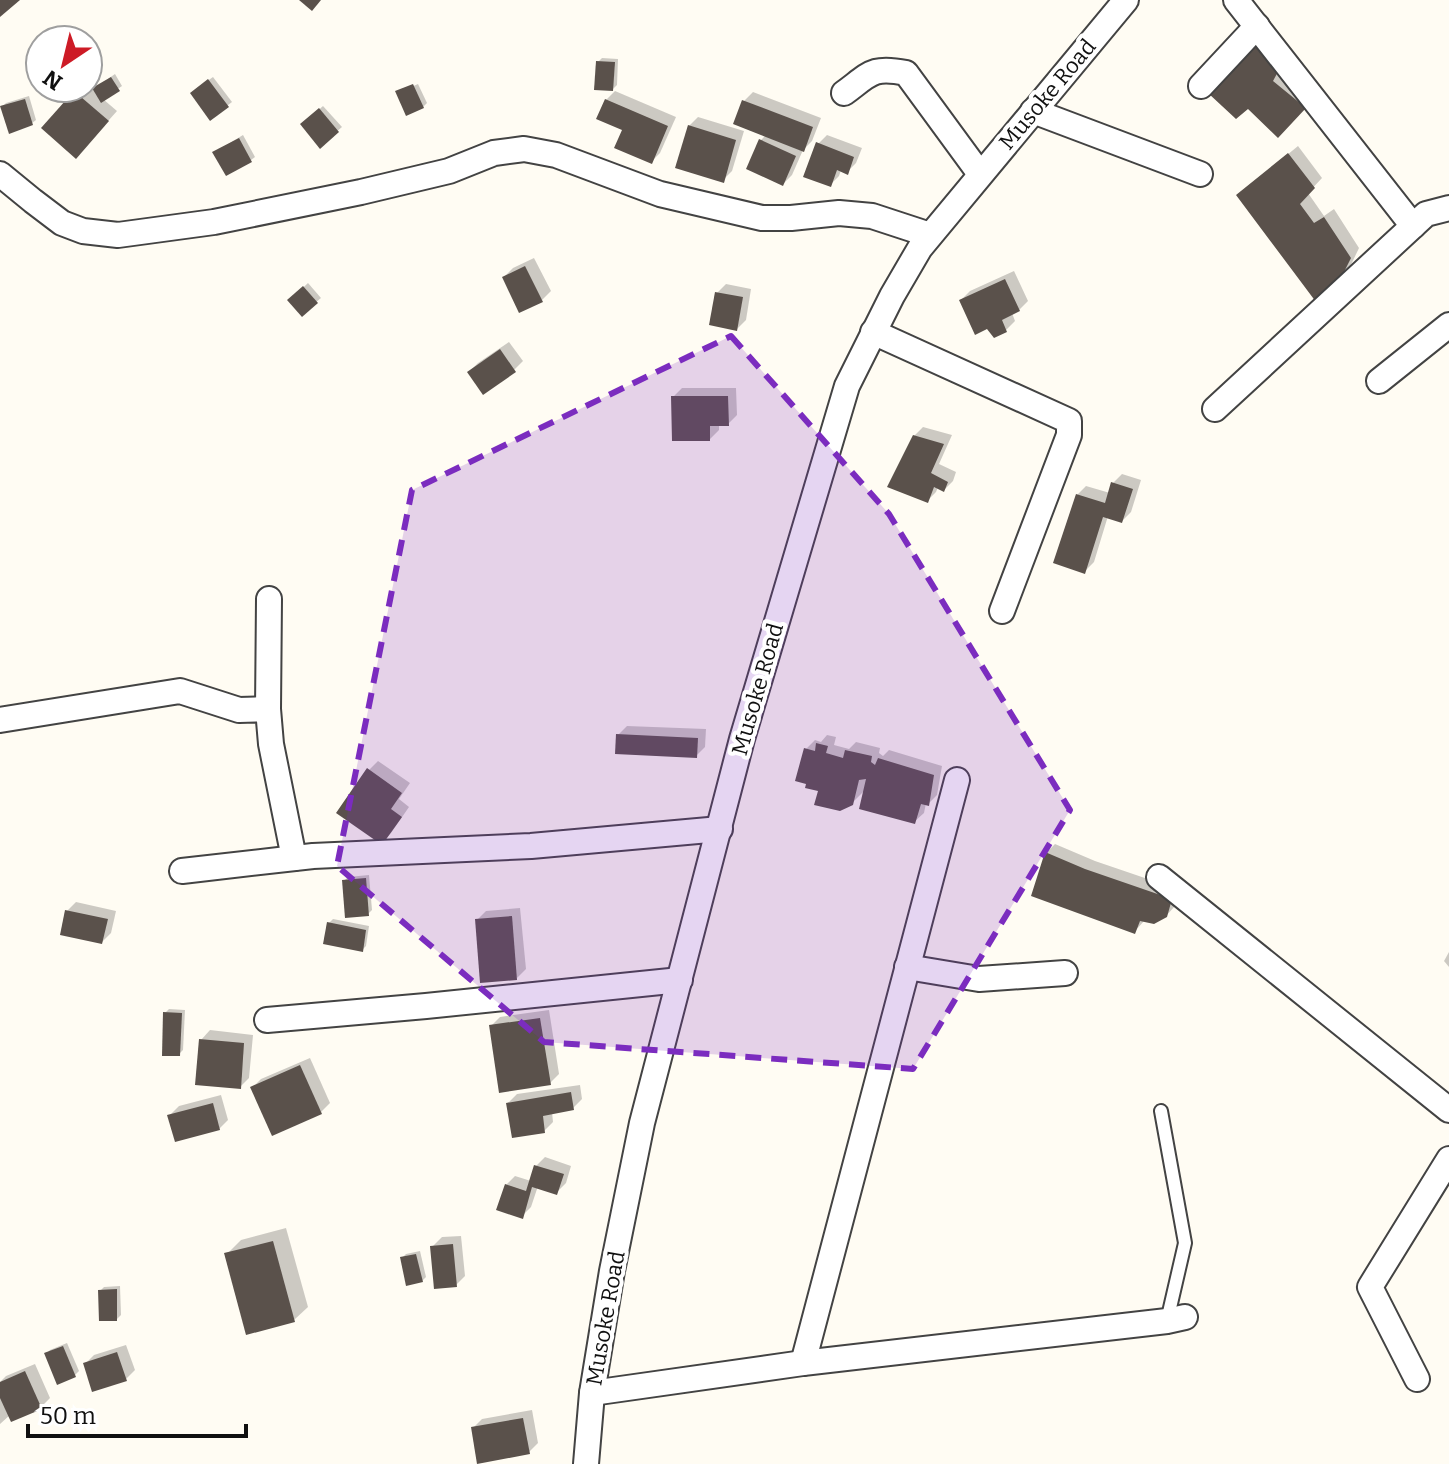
<svg xmlns="http://www.w3.org/2000/svg" width="1449" height="1464" viewBox="0 0 1449 1464" font-family="Bitter,serif">
  <rect width="100%" height="100%" fill="#fffcf3"/>
  <!-- shadow -->
  <g fill="#0003">
    <path d="M602,58L618,59L617,85L613,89L598,62Z"/>
    <path d="M1281,71L1313,98L1287,126L1248,107L1210,93Z"/>
    <path d="M115,74L122,86L103,99L117,111L85,147L44,128L80,88H88V87L92,90Z"/>
    <path d="M213,77L232,102L211,118L196,89Z"/>
    <path d="M418,84L427,103L423,107L400,92Z"/>
    <path d="M615,91L676,117L660,153L651,162L624,129L606,100Z"/>
    <path d="M753,92L821,118L812,141L803,150L792,175L783,184L761,140L766,135L744,101Z"/>
    <path d="M29,96L36,120L32,123L2,107L6,103Z"/>
    <path d="M323,106L342,127L320,146L302,125Z"/>
    <path d="M698,117L744,131L732,171L723,180L689,126Z"/>
    <path d="M243,135L255,157L251,160L215,152Z"/>
    <path d="M827,135L862,148L856,163L847,172L841,170L839,176L830,185L818,144Z"/>
    <path d="M1298,146L1322,178L1308,193L1324,216L1334,209L1359,248L1348,271L1338,281L1248,187Z"/>
    <path d="M534,258L551,291L542,300L504,277L513,268Z"/>
    <path d="M1014,271L1028,301L1019,310L1012,313L1015,321L1006,330L961,300L970,291Z"/>
    <path d="M308,283L321,298L302,314L290,300Z"/>
    <path d="M726,284L751,289L746,320L737,329L717,293Z"/>
    <path d="M509,342L523,361L514,370L469,372L478,363Z"/>
    <path d="M682,388H736L737,415L728,424H719V430L710,439L673,397Z"/>
    <path d="M923,427L952,435L939,464L956,472L953,481L944,490L938,487L936,492L927,501L914,436Z"/>
    <path d="M1122,474L1141,480L1131,512L1122,521L1108,516L1094,562L1085,571L1077,495L1086,486L1110,493L1113,483Z"/>
    <path d="M627,726L706,729L705,747L696,756L618,735Z"/>
    <path d="M827,735L836,737L834,745L849,749L856,742L880,748L879,753L883,756L889,750L942,766L937,795L928,804L926,803L924,813L914,822L866,789L852,803L820,790L806,749L815,740L821,742Z"/>
    <path d="M378,761L410,783L399,799L409,807L391,833L382,842L369,770Z"/>
    <path d="M1055,844L1095,861L1180,890L1175,906L1166,916L1145,920L1135,931L1033,895L1046,853Z"/>
    <path d="M369,875L372,910L368,914L344,881L348,877Z"/>
    <path d="M76,902L116,911L111,933L102,942L67,911Z"/>
    <path d="M520,908L526,969L517,978L477,920L486,911Z"/>
    <path d="M333,919L369,926L366,946L362,950L329,923Z"/>
    <path d="M1449,952V967L1444,961Z"/>
    <path d="M169,1009L185,1010L183,1050L179,1054L165,1013Z"/>
    <path d="M549,1010L559,1074L550,1083L491,1026L500,1017Z"/>
    <path d="M210,1030L253,1035L249,1078L240,1087L201,1040Z"/>
    <path d="M310,1058L330,1103L321,1112L252,1088L261,1079Z"/>
    <path d="M580,1085L582,1099L573,1108L552,1112L553,1122L544,1131L508,1103L517,1094Z"/>
    <path d="M221,1095L228,1120L219,1129L170,1115L179,1106Z"/>
    <path d="M545,1157L571,1166L566,1183L557,1192L538,1186L531,1207L522,1216L506,1185L515,1176L531,1181L536,1166Z"/>
    <path d="M286,1228L308,1307L294,1320L227,1254L241,1240Z"/>
    <path d="M461,1236L465,1276L456,1285L433,1246L442,1237Z"/>
    <path d="M420,1251L426,1277L422,1281L402,1258L406,1254Z"/>
    <path d="M120,1286L121,1315L117,1319L100,1291L104,1287Z"/>
    <path d="M67,1343L79,1371L75,1375L46,1354L50,1350Z"/>
    <path d="M126,1345L135,1370L126,1379L85,1364L94,1355Z"/>
    <path d="M35,1364L50,1398L41,1407L10,1415L0,1424V1382L6,1376Z"/>
    <path d="M532,1410L538,1443L529,1452L473,1428L482,1419Z"/>
  </g>
  <!-- building -->
  <g fill="#5a514b">
    <path d="M0,0H20L0,17Z"/>
    <path d="M299,0H321L312,11Z"/>
    <path d="M1258,38L1280,68L1273,81L1306,108L1278,138L1248,109L1236,119L1208,93Z"/>
    <path d="M596,61L615,62L613,91L594,90Z"/>
    <path d="M111,77L120,91L101,103L92,88Z"/>
    <path d="M208,79L229,107L210,121L190,93Z"/>
    <path d="M413,84L424,108L406,116L395,91Z"/>
    <path d="M74,91L109,121L76,159L41,128Z"/>
    <path d="M25,99L33,125L9,134L0,106Z"/>
    <path d="M605,99L668,126L652,164L614,148L622,130L596,119Z"/>
    <path d="M742,100L813,127L804,152L733,124Z"/>
    <path d="M319,108L339,132L320,149L300,124Z"/>
    <path d="M688,125L736,140L724,183L675,168Z"/>
    <path d="M239,138L252,162L226,176L212,152Z"/>
    <path d="M759,139L796,156L783,186L746,169Z"/>
    <path d="M816,142L854,157L848,175L837,170L831,187L803,177Z"/>
    <path d="M1288,153L1315,188L1300,204L1314,223L1324,217L1351,258L1339,282L1316,302L1236,195Z"/>
    <path d="M525,266L543,302L519,313L502,277Z"/>
    <path d="M1005,279L1020,311L1002,320L1007,332L994,338L987,329L975,335L959,300Z"/>
    <path d="M303,286L318,303L302,317L287,300Z"/>
    <path d="M715,292L743,297L737,331L709,325Z"/>
    <path d="M500,349L516,372L483,395L467,372Z"/>
    <path d="M671,396H728L729,426H710V441H672Z"/>
    <path d="M913,435L944,444L931,473L948,482L944,492L934,487L928,503L887,487Z"/>
    <path d="M1111,482L1133,489L1122,523L1103,517L1085,574L1053,563L1076,494L1105,503Z"/>
    <path d="M616,734L698,738L697,758L615,754Z"/>
    <path d="M816,743L828,746L826,753L843,758L845,750L872,756L871,762L875,765L878,758L934,775L929,806L921,804L915,824L859,809L866,779L859,780L853,805L840,811L814,805L818,791L805,788L806,784L795,781L804,748L815,751Z"/>
    <path d="M367,768L402,793L391,809L402,817L382,845L336,813Z"/>
    <path d="M1045,852L1085,869L1172,899L1167,917L1154,924L1140,921L1135,934L1031,896Z"/>
    <path d="M366,878L369,916L345,918L342,880Z"/>
    <path d="M65,910L108,919L102,944L60,935Z"/>
    <path d="M512,916L517,980L480,983L475,919Z"/>
    <path d="M327,922L366,930L363,952L323,944Z"/>
    <path d="M163,1012L182,1013L180,1056H162Z"/>
    <path d="M540,1018L551,1085L499,1093L489,1025Z"/>
    <path d="M199,1039L244,1043L241,1089L195,1085Z"/>
    <path d="M300,1065L322,1114L272,1136L250,1087Z"/>
    <path d="M571,1092L574,1110L543,1116L545,1133L512,1138L506,1103Z"/>
    <path d="M213,1103L220,1130L175,1142L167,1115Z"/>
    <path d="M534,1165L564,1174L557,1195L532,1187L523,1219L496,1210L505,1184L526,1191Z"/>
    <path d="M273,1241L295,1322L246,1335L224,1253Z"/>
    <path d="M453,1244L457,1287L434,1289L430,1246Z"/>
    <path d="M416,1254L423,1282L406,1286L400,1257Z"/>
    <path d="M117,1289V1321H99L98,1290Z"/>
    <path d="M63,1346L76,1377L57,1385L44,1353Z"/>
    <path d="M117,1352L127,1381L92,1392L83,1363Z"/>
    <path d="M25,1371L42,1409L11,1422L0,1398V1382Z"/>
    <path d="M523,1418L530,1454L477,1464L471,1427Z"/>
  </g>
  <g fill="none" stroke-linecap="round" stroke-linejoin="round">
    <!-- service casing -->
    <g stroke="#434343" stroke-width="16">
      <path id="service" d="M1161,1111L1185,1243L1167,1321"/>
    </g>
    <!-- minor casing -->
    <g stroke="#434343" stroke-width="28">
      <g id="minor">
        <path d="M1236,0L1413,226"/>
        <path d="M1201,86L1257,26"/>
        <path d="M844,93C870,74 872,66 906,73L980,174"/>
        <path d="M1033,111L1200,174"/>
        <path d="M0,174L33,201L62,223L83,231L118,235L214,222L361,192L449,171L494,153L524,149L556,155L660,194L762,218H791L839,213L872,216L930,235"/>
        <path d="M873,332L1069,421V435L1002,611"/>
        <path d="M1379,381L1449,325"/>
        <path d="M1215,409L1426,214L1449,208"/>
        <path d="M268,709L269,599"/>
        <path d="M0,720L180,691L239,710L268,709L271,744L294,858"/>
        <path d="M182,871L313,856L531,846L720,829"/>
        <path d="M1159,877L1449,1110"/>
        <path d="M907,967L979,979L1065,973"/>
        <path d="M267,1020L426,1006L680,980"/>
        <path d="M803,1363L957,780"/>
        <path d="M1417,1379L1370,1287L1449,1159"/>
        <path d="M592,1393L803,1363L1167,1321L1185,1317"/>
        <path d="M586,1464L592,1393L612,1271L642,1123L742,739L847,386L892,296L920,248L1126,0"/>
      </g>
    </g>
    <!-- service -->
    <use href="#service" stroke="#fff" stroke-width="12"/>
    <!-- minor -->
    <use href="#minor" stroke="#fff" stroke-width="24"/>
  </g>
  <!-- marked area -->
  <path fill="#7b2cbf" fill-opacity="0.2" stroke="#7b2cbf" stroke-width="6" stroke-dasharray="16 10" stroke-linejoin="round" d="M731,336L889,514L1070,810L913,1069L544,1042L337,866L412,490Z"/>
  <g text-anchor="middle" stroke-width="8" stroke-linejoin="round" paint-order="stroke">
    <!-- street labels -->
    <g font-size="22" fill="#101010" stroke="#fff">
      <text transform="translate(1047 94) rotate(-50)" y="8">Musoke Road</text>
      <text transform="translate(757 689) rotate(-74)" y="8">Musoke Road</text>
      <text transform="translate(605 1318) rotate(-80)" y="8">Musoke Road</text>
    </g>
  </g>
  <!-- north arrow -->
  <g transform="translate(64 64) rotate(215)"><circle r="38" fill="#ffffff" stroke="#9f9f9f" stroke-width="2"/>
  <path d="M0-6L14 30L0 20L-14 30Z" fill="#cd1b26"/>
  <text y="-12" font-size="22" font-weight="bold" text-anchor="middle" fill="#101010">N</text>
  </g>
  <!-- scale -->
  <path d="M28 1424v12h218v-12" fill="none" stroke="#101010" stroke-width="4"/>
  <text x="40" y="1424" font-size="24" fill="#101010" stroke="#ffffff" stroke-width="6" paint-order="stroke">50 m</text>
</svg>
